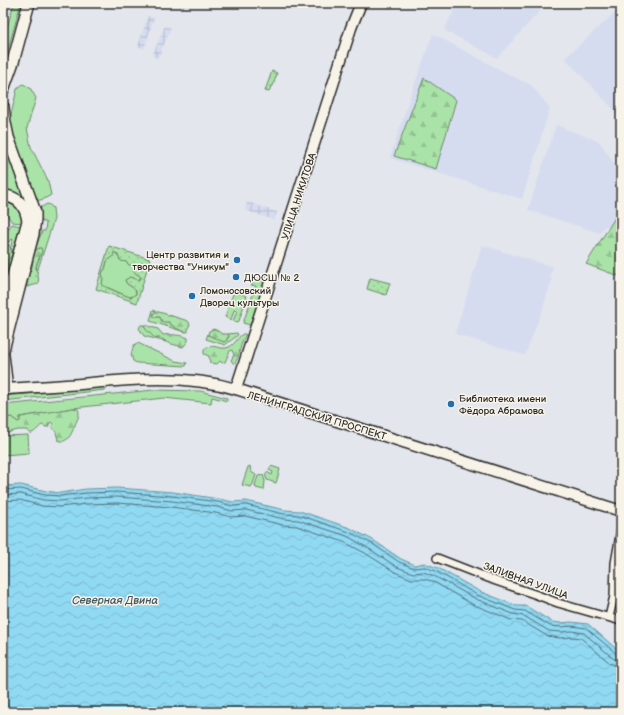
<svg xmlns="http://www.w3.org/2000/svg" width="624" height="715" viewBox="0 0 624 715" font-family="'Balsamiq Sans',sans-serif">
  <defs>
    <pattern id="industrial-grid" width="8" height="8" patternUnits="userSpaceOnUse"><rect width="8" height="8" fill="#d5dcef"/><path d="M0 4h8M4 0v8" fill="none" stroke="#b7bdcd"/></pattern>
    <pattern id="forest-firs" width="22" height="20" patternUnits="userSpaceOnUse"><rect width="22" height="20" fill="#aae3a8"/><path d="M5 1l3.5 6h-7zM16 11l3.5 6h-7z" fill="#92c391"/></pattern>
    <pattern id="park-dots" width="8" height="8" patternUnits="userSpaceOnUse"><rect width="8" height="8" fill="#aae3a8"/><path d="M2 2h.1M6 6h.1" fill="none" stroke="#92c391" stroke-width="1.8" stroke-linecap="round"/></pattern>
    <pattern id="water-waves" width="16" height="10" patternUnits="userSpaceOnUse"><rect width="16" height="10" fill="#90d9f2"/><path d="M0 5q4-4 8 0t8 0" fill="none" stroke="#7cbad0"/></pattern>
  </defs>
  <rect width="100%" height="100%" fill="#e3e6ec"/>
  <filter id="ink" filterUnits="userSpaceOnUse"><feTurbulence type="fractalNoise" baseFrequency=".025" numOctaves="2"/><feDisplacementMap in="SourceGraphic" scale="8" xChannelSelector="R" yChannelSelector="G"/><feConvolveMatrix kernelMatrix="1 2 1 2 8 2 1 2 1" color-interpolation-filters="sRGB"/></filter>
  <g filter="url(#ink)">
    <!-- built -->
    <g fill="#d5dcef">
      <path d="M454,3H545L546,4L497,58L444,30L454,11Z"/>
      <path d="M621,7V117L565,58Z"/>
      <path d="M433,34L510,75L531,85L550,108L522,199L390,158L410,97Z"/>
      <path d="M556,125L600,142L621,174V225L605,226L600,233L528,210Z"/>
      <path d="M482,245L553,267L549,277L552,279L543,308L525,355L455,334Z"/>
    </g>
    <!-- industrial -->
    <g fill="url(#industrial-grid)">
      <path d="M148,16L154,18L144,49L138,46Z"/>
      <path d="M165,26L171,28L158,58L152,56Z"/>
      <path d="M247,202L277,212L274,220L245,210Z"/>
    </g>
    <!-- grass -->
    <g fill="#aae3a8" stroke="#6a876a">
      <path d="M14,3H21L5,60L3,62V42Z"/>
      <path d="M23,84L30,88L36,98L27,128L31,147L48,181L51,195L44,199L36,201L11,136L10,125L11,115L17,89Z"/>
      <path d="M3,140H4L30,210L3,193Z"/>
      <path d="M3,202C15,202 23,211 21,223L12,222L7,215L3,214Z"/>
      <path d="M47,204L50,205L53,208L54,219L37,272C34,262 43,257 41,248L38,249L34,252L42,231H45L46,223L45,222H42L40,208Z"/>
      <path d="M12,224L20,226V227L14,247L11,245L13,239L10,240L9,242L3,236V231L9,228Z"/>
      <path d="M10,246L14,252L3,293V271L7,268L6,262C12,254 12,255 10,246Z"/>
      <path d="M113,252L116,253L120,260L126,262L129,265H133L134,271L141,277L140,279L137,280L131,277L125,280L127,284L135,289L136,293L134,296L129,297L102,285L103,278L102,273L105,269L107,261L112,257Z"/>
      <path d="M254,278L265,282L250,325L243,323L256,286L251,285Z"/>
      <path d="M234,291L247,296L239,321L238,322L233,321L237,311L234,310L231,320L225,317Z"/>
      <path d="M153,310L156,311L153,315L156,317H160L162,321L169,322L171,325L185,332L150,321Z"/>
      <path d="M141,325H145L144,326L156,338H161L166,342L144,336L139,328Z"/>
      <path d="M237,333L238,335L225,345L206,339L208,334C212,338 219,338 224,342L229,337L228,334Z"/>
      <path d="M138,343L175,361L187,363L186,366L137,363L133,361L131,354L134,345Z"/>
      <path d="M109,387L105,390L3,401V396Z"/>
      <path d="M154,390L200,391L227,398V401L212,397L211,403L164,398L73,408L21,417H20V421L18,422L11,417L3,419V405Z"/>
      <path d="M28,435L29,453L3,455V436Z"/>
      <path d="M250,466L251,472L256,475L253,484L251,487L242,485L248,467Z"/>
      <path d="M271,466L280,469L276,483L267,480L265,474L267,472L272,475L273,472L269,470Z"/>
      <path d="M263,475L265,481L264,490L256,488L255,485L258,476Z"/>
    </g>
    <!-- forest -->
    <g fill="url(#forest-firs)" stroke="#6a876a">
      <path d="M424,78L456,100L436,169L394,156Z"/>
      <path d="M621,208V277L586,264Z"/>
      <path d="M3,240L10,246L12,255L7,261L8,266L3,271Z"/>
      <path d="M39,248H41L42,251C40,257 37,261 36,267C36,273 40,275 38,284L27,287L26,286L28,280V274L32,267L34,252Z"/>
      <path d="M155,312H159L188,321L190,324L188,328V332C183,332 172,327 169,322H162L160,317H154L153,314Z"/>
      <path d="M145,325L158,329L163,335C168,334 183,335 188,338V341L183,347L168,343L161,338H155C151,334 146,331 144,326Z"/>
      <path d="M214,329L218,331L222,334H228L229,337L227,338V340L224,342L208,335L209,331Z"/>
      <path d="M243,334H245L246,335C239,343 241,356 234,364L231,360L234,355L232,350L230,351L225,362L222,363L220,361L217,364L210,363L209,356L204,354V349C212,343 218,349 226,348C235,346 236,338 243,334Z"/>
      <path d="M73,408L78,409C81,415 77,419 75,425C72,432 68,445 58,440L56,432L52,427L53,424L51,422L49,424V427H46L42,425C37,428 35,434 29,433L27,430H18L3,434V419L11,417L18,422L20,421V417H21Z"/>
    </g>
    <!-- park -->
    <g fill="url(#park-dots)" stroke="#6a876a" fill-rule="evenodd">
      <path d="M272,71L277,73L273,86H271L269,92L265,91Z"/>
      <path d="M109,246L150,259L137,303L96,289ZM114,252L117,254L121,261L126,262L129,265H133L134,272L141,277L140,279L137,280L130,277L125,280L127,284L132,287L136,291V294C133,296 133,297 130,297C126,296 105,287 102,285L103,278L102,273L105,269L107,261L113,257Z"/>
      <path d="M370,278L390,283L386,295L367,289Z"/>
    </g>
    <!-- water -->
    <path fill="url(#water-waves)" stroke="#6893a2" d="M21,485L46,491L60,493L86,489L117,488L173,492L219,499L233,502L246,501L285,510L300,511L350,528L373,540L401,559L415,565L424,563L438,568L479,591L517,606H526L552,622L561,623L571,622L588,624L621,653V712H3V486Z"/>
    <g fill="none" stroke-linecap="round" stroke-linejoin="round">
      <!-- shore -->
      <g stroke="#53717b" stroke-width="1">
        <path d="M3,490L21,489L45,495L60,496L86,493L117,492L172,496L218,502L232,506L246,505L284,514L299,515L349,532L371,543L399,562L414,568L424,567L436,571L477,595L515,610L525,611L550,626L561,627L572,626L586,628L617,654L621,656"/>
        <path d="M3,495L21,494L43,500L60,501L87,498L117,497L172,501L217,507L232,511L246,510L284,519L298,520L347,536L368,548L397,567L413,573L423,572L434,576L476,599L513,614L524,616L549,631L561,632L572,631L584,633L614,659L621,661"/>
        <path d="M3,501L20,500L42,506L59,507L87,504L117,503L171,507L216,513L231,517L245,516L283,525L297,526L344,542L365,553L395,572L411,579H423L432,581L472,604L511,620L522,621L547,636L560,638L572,637L581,638L611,664L621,667"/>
      </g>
      <!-- street casing -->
      <g stroke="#2b2b2b" stroke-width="10">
        <g id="street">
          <path d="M437,558L496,581L537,595L558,603L621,621"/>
          <path d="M609,617L614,596L615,563L621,529"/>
        </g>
      </g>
      <!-- secondary casing -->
      <g stroke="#2b2b2b" stroke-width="13">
        <g id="secondary">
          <path d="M7,389C31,387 56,386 81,384C132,379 186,374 236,389L621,511"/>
          <path d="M236,389L351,28L361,3"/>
        </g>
      </g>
      <!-- primary casing -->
      <g stroke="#2b2b2b" stroke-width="14">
        <g id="primary">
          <path d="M3,90L13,62L29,3"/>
          <path d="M3,196C18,196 26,207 28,221L3,312"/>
          <path d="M3,350L33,234L35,219V212L8,137L5,123L3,107"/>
          <path d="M3,355L7,389H3"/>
        </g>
      </g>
      <!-- street -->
      <use href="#street" stroke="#f7f3e8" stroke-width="7"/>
      <!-- secondary -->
      <use href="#secondary" stroke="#f7f3e8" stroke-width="10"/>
      <!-- primary -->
      <use href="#primary" stroke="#f7f3e8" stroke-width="11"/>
    </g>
  </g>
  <!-- markers -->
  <g fill="#1f6fb2" stroke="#f7f3e8" stroke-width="1.5">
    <circle cx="237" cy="260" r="4"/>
    <circle cx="236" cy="277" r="4"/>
    <circle cx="192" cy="296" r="4"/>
    <circle cx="451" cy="404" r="4"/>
  </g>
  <g text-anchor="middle" stroke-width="3" stroke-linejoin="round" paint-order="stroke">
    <!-- street labels -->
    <g font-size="10" fill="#2b2b2b" stroke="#f7f3e8">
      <text transform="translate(298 196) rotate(-72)" y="4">УЛИЦА НИКИТОВА</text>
      <text transform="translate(317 415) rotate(17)" y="4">ЛЕНИНГРАДСКИЙ ПРОСПЕКТ</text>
      <text transform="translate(526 580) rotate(20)" y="4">ЗАЛИВНАЯ УЛИЦА</text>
    </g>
    <!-- poi labels -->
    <g font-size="10" fill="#2b2b2b" stroke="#f7f3e8" text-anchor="start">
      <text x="229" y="258" text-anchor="end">Центр развития и<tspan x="229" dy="12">творчества "Уникум"</tspan></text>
      <text x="244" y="281">ДЮСШ № 2</text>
      <text x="200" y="294">Ломоносовский<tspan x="200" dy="12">Дворец культуры</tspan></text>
      <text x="459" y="402">Библиотека имени<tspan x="459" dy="12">Фёдора Абрамова</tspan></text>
    </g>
    <!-- water labels -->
    <g font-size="11" font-style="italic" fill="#44565d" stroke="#f7f3e8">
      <text x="115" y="604">Северная Двина</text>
    </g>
  </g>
  <!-- margin -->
  <rect width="624" height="715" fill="none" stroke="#f7f3e8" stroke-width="16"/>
  <rect x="8" y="8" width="608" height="699" fill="none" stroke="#2b2b2b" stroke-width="1.5" filter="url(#ink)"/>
</svg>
